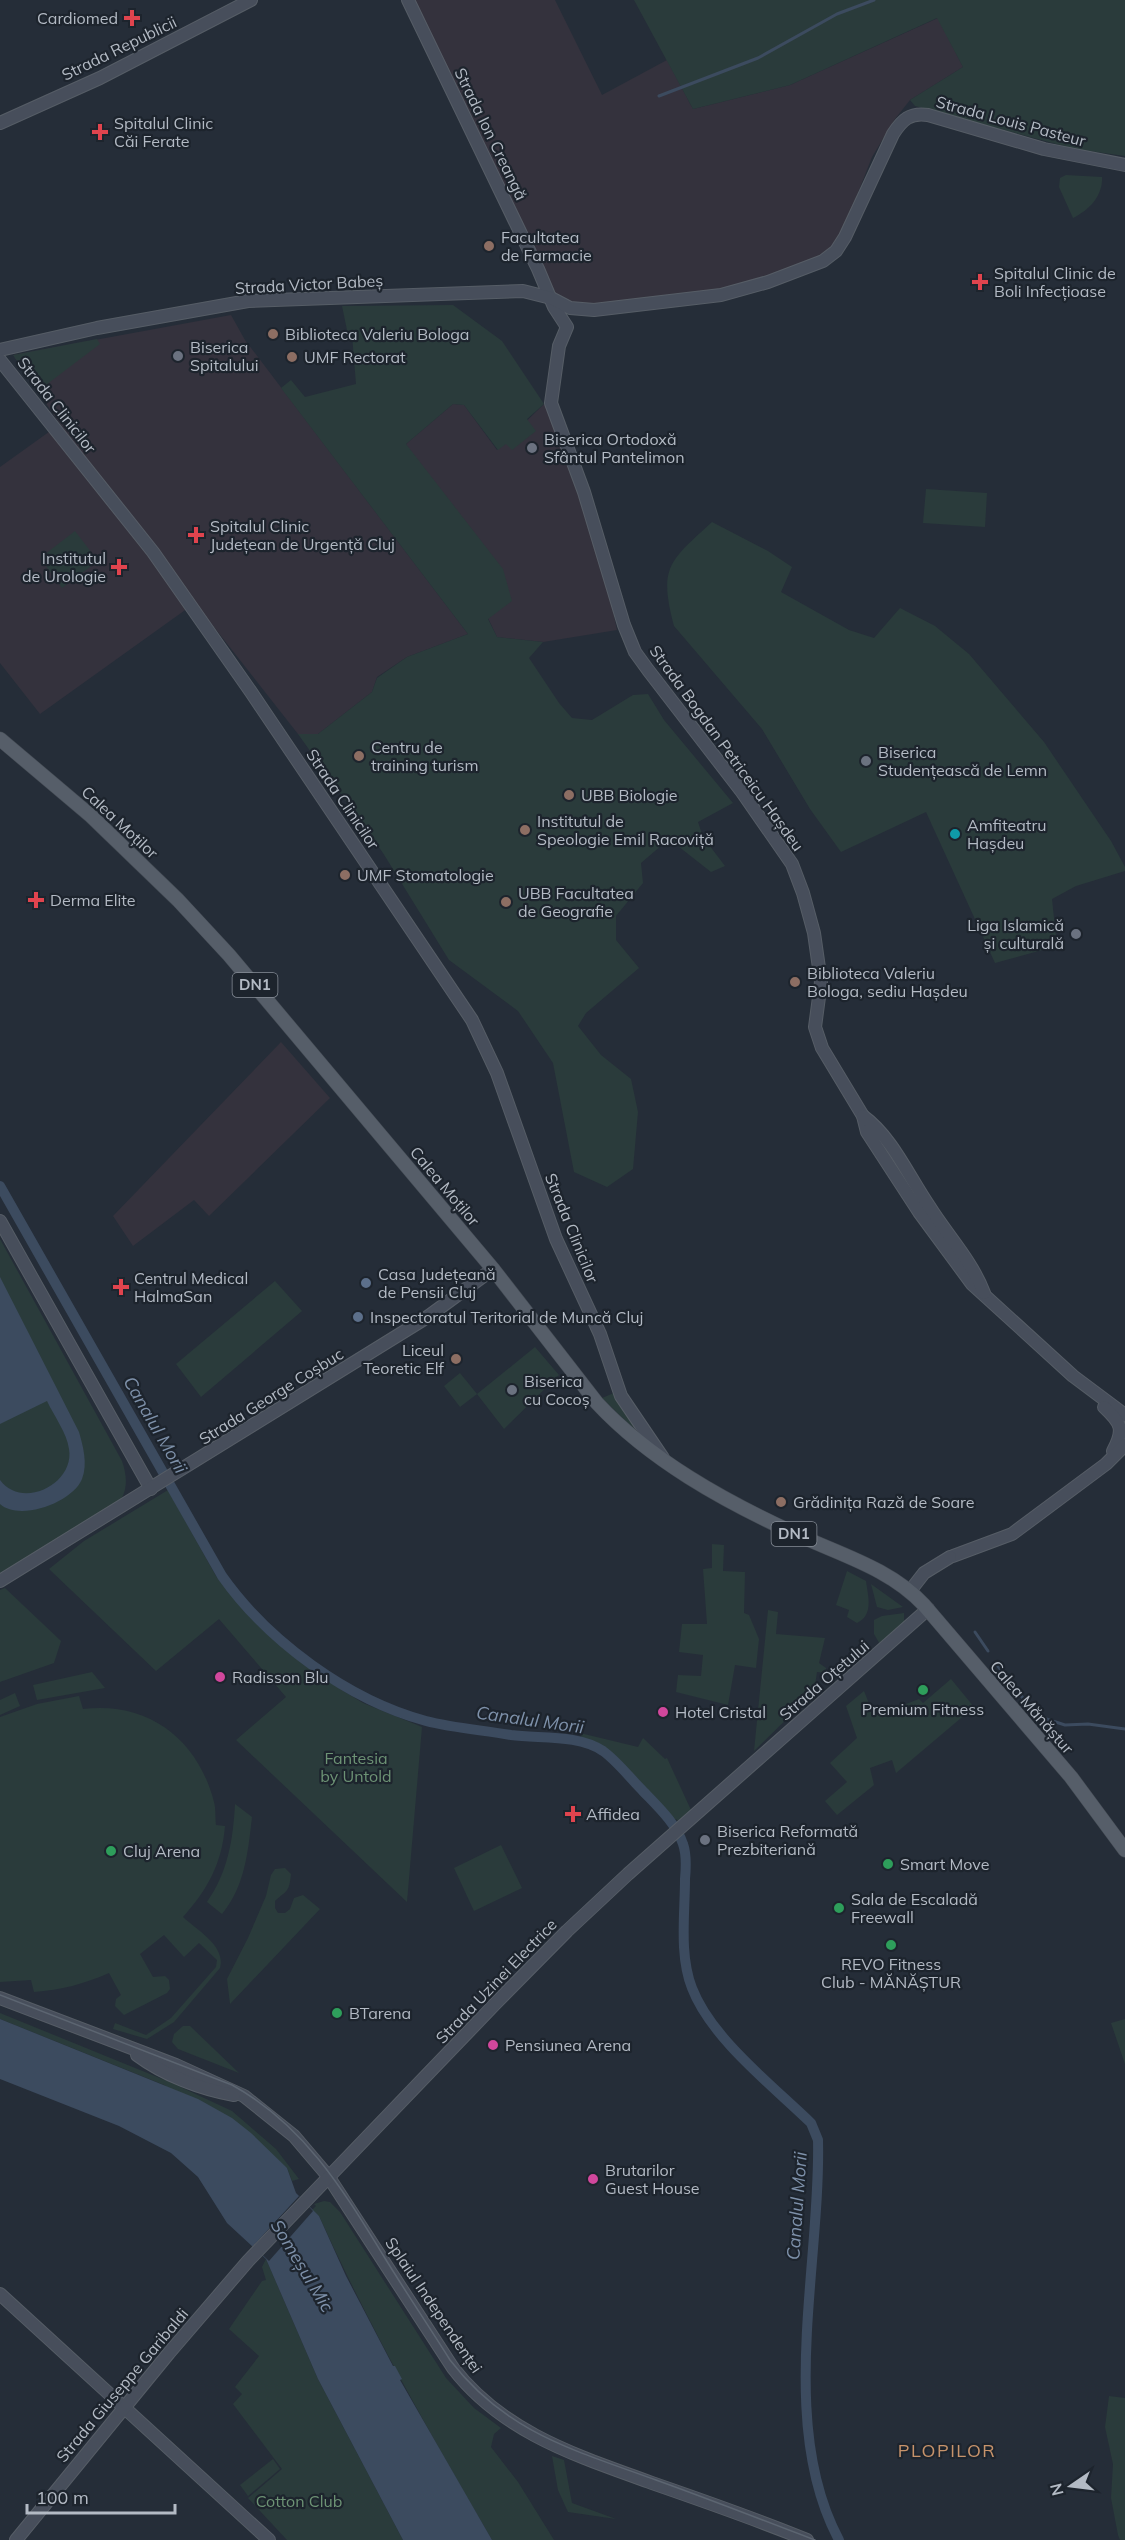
<svg xmlns="http://www.w3.org/2000/svg" width="1125" height="2540" viewBox="0 0 1125 2540" font-family="Mulish,sans-serif">
  <rect width="100%" height="100%" fill="#252d38"/>
  <!-- medical -->
  <g fill="#34323d">
    <path d="M413,0H555L602,95L667,60L693,109L790,85L938,18L963,67L910,100L895,119L872,157L849,216L833,246L824,255L806,264L721,291L583,308L552,296Z"/>
    <path d="M231,315L245,340L468,634L407,657L377,677L372,692L318,734H298L195,603L40,714L0,663V467L60,424L13,355Z"/>
    <path d="M453,404L464,405L497,450L544,404L548,410L602,559L617,630L543,642L497,637L406,444Z"/>
    <path d="M281,1042L330,1098L209,1216L194,1200L133,1246L113,1216Z"/>
  </g>
  <!-- green -->
  <g fill="#2a3b3b">
    <path d="M634,0H1125V156L1075,149L915,106L910,100L963,67L937,18L790,85L693,109Z"/>
    <path d="M1066,175L1102,177C1103,196 1089,210 1073,218L1059,187L1060,178Z"/>
    <path d="M453,305L502,341L544,404L527,419L536,431L512,450L506,444L498,450L464,405L453,404L406,444L503,569L512,601L488,619L497,637L543,642L529,658L559,703L572,718L592,720L633,695L648,694L664,720L733,803L698,822L703,837L725,866L711,872L669,839L641,863L643,883L616,916V940L639,968L586,1013L578,1026L601,1055L631,1079L638,1112L633,1169L607,1187L574,1172L553,1063L518,1011L449,960L383,853L298,734H318L372,692L377,678L407,657L468,634L281,388L291,380L305,397L356,384L352,335H348L342,306Z"/>
    <path d="M97,339L100,344L38,391L13,355Z"/>
    <path d="M926,489L987,493L985,527L923,523Z"/>
    <path d="M712,522L768,551L792,567L781,592L849,630L874,638L900,608L935,626L969,654L1044,742L1111,841L1125,867V871L1076,886L1052,899L1057,946L995,963L926,812L841,852L810,809L762,729L674,626C658,566 670,561 712,522Z"/>
    <path d="M75,531L98,561L62,588L40,558Z"/>
    <path d="M0,1239L122,1461C128,1479 128,1493 115,1508L0,1573Z"/>
    <path d="M275,1281L302,1311L201,1397L176,1364Z"/>
    <path d="M535,1347L559,1375L504,1429L477,1394L460,1407L444,1386L460,1373L477,1394Z"/>
    <path d="M614,1393L640,1435L602,1398Z"/>
    <path d="M168,1490L216,1576L262,1629L337,1687L363,1703L422,1727L407,1902L236,1740L286,1697L219,1619L156,1671L49,1569L84,1541Z"/>
    <path d="M712,1544L724,1545L723,1571L745,1572L744,1613L749,1615L759,1639L756,1668L735,1665L728,1705L676,1692L678,1675L701,1676L703,1655L679,1652L682,1624H707L703,1569L712,1568Z"/>
    <path d="M847,1571L866,1581C868,1596 874,1615 857,1623L847,1617L849,1610L836,1605Z"/>
    <path d="M871,1584L903,1607L888,1610L877,1607Z"/>
    <path d="M5,1588L61,1641L54,1663L0,1682V1590Z"/>
    <path d="M768,1610L778,1612L776,1634L825,1638L819,1663L826,1668V1673L817,1672L814,1692L754,1751Z"/>
    <path d="M904,1613V1625L881,1646L874,1634V1620L882,1616Z"/>
    <path d="M92,1672L105,1688L37,1700L33,1685Z"/>
    <path d="M951,1679L974,1707L896,1773L892,1760L870,1768L874,1785L837,1815L825,1801L847,1782L830,1763L857,1738L846,1706L864,1691L874,1716L919,1699L923,1703Z"/>
    <path d="M15,1693L20,1706L0,1715V1700Z"/>
    <path d="M79,1696L83,1709C148,1701 198,1739 214,1802C216,1809 215,1817 216,1825L225,1826C222,1863 208,1889 183,1917C198,1931 226,1946 220,1968L174,2022L147,2039L113,2029L115,2023L146,2035L171,2018L216,1967L217,1960L199,1943L184,1957L164,1935L140,1954L153,1977L165,1976L169,1980L170,1989L167,1993L124,2015L115,2006L116,1999L121,1995L109,1973C84,1984 61,1990 34,1992L31,1980L0,1982V1717L37,1704Z"/>
    <path d="M580,1733L638,1747L643,1738L665,1759L667,1758L691,1810L678,1821L676,1819L673,1821C655,1798 613,1743 583,1742Z"/>
    <path d="M235,1804L252,1817C248,1852 245,1886 222,1914L207,1902C228,1872 233,1840 235,1804Z"/>
    <path d="M501,1845L522,1888L474,1911L454,1868Z"/>
    <path d="M285,1868L291,1874C289,1893 287,1890 275,1901V1908L278,1913H285L290,1909L294,1898L303,1895L320,1909L230,2004L227,1979L248,1938L266,1896L271,1875L275,1869Z"/>
    <path d="M0,2013L172,2083L232,2111L276,2149L299,2179L292,2181L287,2168L164,2085L0,2019Z"/>
    <path d="M1125,2019V2064L1111,2023Z"/>
    <path d="M183,2026H190L239,2073L178,2049L172,2042L174,2034Z"/>
    <path d="M324,2201L330,2202L340,2212L446,2378L474,2408L501,2428L494,2434L491,2447L518,2482L554,2540H492C430,2434 370,2328 319,2216L312,2210L316,2206L314,2204Z"/>
    <path d="M266,2259L318,2379L403,2540H287L248,2498L282,2469L233,2404L242,2394L235,2387L259,2356L229,2329L262,2281L266,2280L262,2267Z"/>
    <path d="M1109,2396L1125,2398V2540H1120L1118,2535L1111,2498L1113,2464L1105,2427Z"/>
    <path d="M552,2456L564,2460L572,2503L616,2519L568,2512L558,2490Z"/>
    <path d="M273,2459L280,2469L248,2496L240,2485Z"/>
  </g>
  <!-- water -->
  <g fill="#3c4b5f">
    <path d="M0,1277L79,1432C83,1446 88,1464 82,1479C73,1502 20,1522 0,1504V1480C22,1510 75,1484 69,1449C67,1433 54,1416 47,1401L0,1424Z"/>
    <path d="M0,2019L198,2099L232,2118L251,2133L287,2168L296,2193L319,2216L346,2276L393,2366H395L402,2379L400,2380L492,2540H403L318,2379L266,2259L227,2223L198,2177L171,2153L119,2126L0,2079Z"/>
  </g>
  <!-- pier -->
  <path fill="#252d38" d="M299,2196L313,2211L269,2261L253,2246Z"/>
  <g fill="none" stroke-linecap="round" stroke-linejoin="round">
    <!-- stream -->
    <g stroke="#3c4b5f" stroke-width="3">
      <path d="M659,96L758,58L837,14L874,0"/>
      <path d="M975,1632L988,1651"/>
      <path d="M997,1665L1037,1716L1065,1725L1088,1724L1125,1729"/>
    </g>
    <!-- canal -->
    <path stroke="#3c4b5f" stroke-width="10" d="M0,1186L222,1576C268,1641 348,1700 426,1721C453,1728 482,1730 511,1735C539,1739 578,1734 603,1751C617,1761 630,1778 642,1790C656,1805 676,1823 683,1844C687,1855 686,1868 685,1879C685,1914 679,1955 692,1988C711,2038 772,2085 811,2123L818,2140C821,2264 777,2425 839,2540"/>
    <!-- secondary casing -->
    <g stroke="#565d66" stroke-width="14">
      <g id="secondary">
        <path d="M408,0L538,269L554,307L567,327L559,346L551,403L584,492L624,625L635,652L648,670L742,792L792,864L803,893L814,933L821,982L815,1027L822,1048L863,1116L867,1132L919,1212L972,1284L1073,1376L1125,1415"/>
        <path d="M0,123L100,78L251,0"/>
        <path d="M0,350L97,328L248,301L523,291L551,298L570,308L594,310L721,295L768,282L823,261L836,251L845,237L893,134C902,120 910,112 928,115L1044,149L1125,165"/>
        <path d="M0,360L153,552L251,692L472,1020L497,1073L556,1239L600,1334L621,1396L663,1458"/>
        <path d="M863,1116C892,1137 909,1177 929,1206C947,1235 972,1261 984,1293"/>
        <path d="M0,1221L151,1489"/>
        <path d="M1104,1407C1121,1423 1125,1429 1113,1451"/>
        <path d="M953,1556L1012,1534L1106,1464L1125,1445"/>
        <path d="M0,1581L426,1318L493,1269"/>
        <path d="M910,1591L924,1573L950,1557"/>
        <path d="M0,1998L176,2065L244,2096L294,2136L328,2176L453,2368C503,2433 578,2456 652,2483C704,2501 756,2519 807,2540"/>
        <path d="M137,2055C164,2075 200,2089 234,2095"/>
        <path d="M0,2294L269,2540"/>
        <path d="M16,2540L169,2353L248,2261L495,2004L567,1931L628,1874L928,1609"/>
      </g>
    </g>
    <!-- primary casing -->
    <g stroke="#414851" stroke-width="15">
      <path id="primary" d="M0,739L91,816L178,900L229,955L493,1269L597,1403C650,1460 724,1501 794,1533C838,1554 890,1568 924,1605L1071,1777L1125,1850"/>
    </g>
    <!-- secondary -->
    <use href="#secondary" stroke="#474e5b" stroke-width="12"/>
    <!-- primary -->
    <use href="#primary" stroke="#565e69" stroke-width="14"/>
    <!-- tram -->
    <path stroke="#5c6571" stroke-width="1.5" d="M0,1995L232,2085C303,2124 342,2188 383,2255C405,2291 428,2325 450,2360C506,2433 574,2450 656,2480C709,2499 762,2520 815,2540"/>
  </g>
  <!-- markers -->
  <g fill="#e0444e" stroke="#1d242d" stroke-width="2">
    <path d="M129 9h6v6h6v6h-6v6h-6v-6h-6v-6h6z"/>
    <path d="M97 123h6v6h6v6h-6v6h-6v-6h-6v-6h6z"/>
    <path d="M977 273h6v6h6v6h-6v6h-6v-6h-6v-6h6z"/>
    <path d="M193 526h6v6h6v6h-6v6h-6v-6h-6v-6h6z"/>
    <path d="M116 558h6v6h6v6h-6v6h-6v-6h-6v-6h6z"/>
    <path d="M33 891h6v6h6v6h-6v6h-6v-6h-6v-6h6z"/>
    <path d="M118 1278h6v6h6v6h-6v6h-6v-6h-6v-6h6z"/>
    <path d="M570 1805h6v6h6v6h-6v6h-6v-6h-6v-6h6z"/>
  </g>
  <g fill="#8d6e63" stroke="#1d242d" stroke-width="2">
    <circle cx="489" cy="246" r="6"/>
    <circle cx="273" cy="334" r="6"/>
    <circle cx="292" cy="357" r="6"/>
    <circle cx="359" cy="756" r="6"/>
    <circle cx="569" cy="795" r="6"/>
    <circle cx="525" cy="830" r="6"/>
    <circle cx="345" cy="875" r="6"/>
    <circle cx="506" cy="902" r="6"/>
    <circle cx="795" cy="982" r="6"/>
    <circle cx="456" cy="1359" r="6"/>
    <circle cx="781" cy="1502" r="6"/>
  </g>
  <g fill="#6b7280" stroke="#1d242d" stroke-width="2">
    <circle cx="178" cy="356" r="6"/>
    <circle cx="532" cy="448" r="6"/>
    <circle cx="866" cy="761" r="6"/>
    <circle cx="1076" cy="934" r="6"/>
    <circle cx="512" cy="1390" r="6"/>
    <circle cx="705" cy="1840" r="6"/>
  </g>
  <circle fill="#0f9aa8" stroke="#1d242d" stroke-width="2" cx="955" cy="834" r="6"/>
  <g fill="#5c6f8a" stroke="#1d242d" stroke-width="2">
    <circle cx="366" cy="1283" r="6"/>
    <circle cx="358" cy="1317" r="6"/>
  </g>
  <g fill="#d1479c" stroke="#1d242d" stroke-width="2">
    <circle cx="220" cy="1677" r="6"/>
    <circle cx="663" cy="1712" r="6"/>
    <circle cx="493" cy="2045" r="6"/>
    <circle cx="593" cy="2179" r="6"/>
  </g>
  <g fill="#2e9e5b" stroke="#1d242d" stroke-width="2">
    <circle cx="923" cy="1690" r="6"/>
    <circle cx="111" cy="1851" r="6"/>
    <circle cx="888" cy="1864" r="6"/>
    <circle cx="839" cy="1908" r="6"/>
    <circle cx="891" cy="1945" r="6"/>
    <circle cx="337" cy="2013" r="6"/>
  </g>
  <g text-anchor="middle" stroke-width="4.5" stroke-linejoin="round" paint-order="stroke">
    <!-- shield labels -->
    <g fill="#1d242d" stroke="#868d97" stroke-width="1.5">
      <rect x="232.5" y="973" width="45" height="24" rx="4.5"/>
      <rect x="771.5" y="1522" width="45" height="24" rx="4.5"/>
    </g>
    <g font-size="15" font-weight="bold" fill="#b3bac4">
      <text x="255" y="990">DN1</text>
      <text x="794" y="1539">DN1</text>
    </g>
    <!-- poi labels -->
    <g font-size="16" fill="#b3bac4" stroke="#1d242d" text-anchor="start">
      <text x="118" y="24" text-anchor="end">Cardiomed</text>
      <text x="114" y="129">Spitalul Clinic<tspan x="114" dy="18">Căi Ferate</tspan></text>
      <text x="501" y="243">Facultatea<tspan x="501" dy="18">de Farmacie</tspan></text>
      <text x="994" y="279">Spitalul Clinic de<tspan x="994" dy="18">Boli Infecțioase</tspan></text>
      <text x="285" y="340">Biblioteca Valeriu Bologa</text>
      <text x="190" y="353">Biserica<tspan x="190" dy="18">Spitalului</tspan></text>
      <text x="304" y="363">UMF Rectorat</text>
      <text x="544" y="445">Biserica Ortodoxă<tspan x="544" dy="18">Sfântul Pantelimon</tspan></text>
      <text x="210" y="532">Spitalul Clinic<tspan x="210" dy="18">Județean de Urgență Cluj</tspan></text>
      <text x="106" y="564" text-anchor="end">Institutul<tspan x="106" dy="18">de Urologie</tspan></text>
      <text x="371" y="753">Centru de<tspan x="371" dy="18">training turism</tspan></text>
      <text x="878" y="758">Biserica<tspan x="878" dy="18">Studențească de Lemn</tspan></text>
      <text x="581" y="801">UBB Biologie</text>
      <text x="537" y="827">Institutul de<tspan x="537" dy="18">Speologie Emil Racoviță</tspan></text>
      <text x="967" y="831">Amfiteatru<tspan x="967" dy="18">Hașdeu</tspan></text>
      <text x="357" y="881">UMF Stomatologie</text>
      <text x="518" y="899">UBB Facultatea<tspan x="518" dy="18">de Geografie</tspan></text>
      <text x="50" y="906">Derma Elite</text>
      <text x="1064" y="931" text-anchor="end">Liga Islamică<tspan x="1064" dy="18">și culturală</tspan></text>
      <text x="807" y="979">Biblioteca Valeriu<tspan x="807" dy="18">Bologa, sediu Hașdeu</tspan></text>
      <text x="378" y="1280">Casa Județeană<tspan x="378" dy="18">de Pensii Cluj</tspan></text>
      <text x="134" y="1284">Centrul Medical<tspan x="134" dy="18">HalmaSan</tspan></text>
      <text x="370" y="1323">Inspectoratul Teritorial de Muncă Cluj</text>
      <text x="444" y="1356" text-anchor="end">Liceul<tspan x="444" dy="18">Teoretic Elf</tspan></text>
      <text x="524" y="1387">Biserica<tspan x="524" dy="18">cu Cocoș</tspan></text>
      <text x="793" y="1508">Grădinița Rază de Soare</text>
      <text x="232" y="1683">Radisson Blu</text>
      <text x="923" y="1715" text-anchor="middle">Premium Fitness</text>
      <text x="675" y="1718">Hotel Cristal</text>
      <text x="586" y="1820">Affidea</text>
      <text x="717" y="1837">Biserica Reformată<tspan x="717" dy="18">Prezbiteriană</tspan></text>
      <text x="123" y="1857">Cluj Arena</text>
      <text x="900" y="1870">Smart Move</text>
      <text x="851" y="1905">Sala de Escaladă<tspan x="851" dy="18">Freewall</tspan></text>
      <text x="891" y="1970" text-anchor="middle">REVO Fitness<tspan x="891" dy="18">Club - MĂNĂȘTUR</tspan></text>
      <text x="349" y="2019">BTarena</text>
      <text x="505" y="2051">Pensiunea Arena</text>
      <text x="605" y="2176">Brutarilor<tspan x="605" dy="18">Guest House</tspan></text>
    </g>
    <!-- street labels -->
    <g font-size="16" fill="#b3bac4" stroke="#1d242d">
      <text transform="translate(119 48) rotate(-26)" y="6">Strada Republicii</text>
      <text transform="translate(1011 121) rotate(15)" y="6">Strada Louis Pasteur</text>
      <text transform="translate(491 134) rotate(64)" y="6">Strada Ion Creangă</text>
      <text transform="translate(309 284) rotate(-3)" y="6">Strada Victor Babeș</text>
      <text transform="translate(57 405) rotate(52)" y="6">Strada Clinicilor</text>
      <text transform="translate(727 748) rotate(54)" y="6">Strada Bogdan Petriceicu Hașdeu</text>
      <text transform="translate(343 799) rotate(56)" y="6">Strada Clinicilor</text>
      <text transform="translate(120 822) rotate(43)" y="6">Calea Moților</text>
      <text transform="translate(445 1186) rotate(50)" y="6">Calea Moților</text>
      <text transform="translate(572 1228) rotate(68)" y="6">Strada Clinicilor</text>
      <text transform="translate(271 1396) rotate(-32)" y="6">Strada George Coșbuc</text>
      <text transform="translate(824 1680) rotate(-41)" y="6">Strada Oțetului</text>
      <text transform="translate(1032 1707) rotate(49)" y="6">Calea Mănăștur</text>
      <text transform="translate(496 1981) rotate(-46)" y="6">Strada Uzinei Electrice</text>
      <text transform="translate(434 2305) rotate(56)" y="6">Splaiul Independenței</text>
      <text transform="translate(122 2385) rotate(-50)" y="6">Strada Giuseppe Garibaldi</text>
    </g>
    <!-- park labels -->
    <g font-size="16" fill="#6d9375" stroke="#1d242d">
      <text x="356" y="1764">Fantesia<tspan x="356" dy="18">by Untold</tspan></text>
      <text x="299" y="2507">Cotton Club</text>
    </g>
    <!-- water labels -->
    <g font-size="18" font-style="italic" fill="#7e91aa" stroke="#1d242d">
      <text transform="translate(155 1425) rotate(60)" y="6">Canalul Morii</text>
      <text transform="translate(530 1720) rotate(8)" y="6">Canalul Morii</text>
      <text transform="translate(797 2206) rotate(-86)" y="6">Canalul Morii</text>
      <text transform="translate(302 2266) rotate(59)" y="6">Someșul Mic</text>
    </g>
    <!-- neighbourhood labels -->
    <g font-size="18" letter-spacing="1.5" fill="#c7936b" stroke="#1d242d">
      <text x="947" y="2457">PLOPILOR</text>
    </g>
  </g>
  <!-- north arrow -->
  <g transform="translate(1071 2486) rotate(256)" stroke="#1d242d" stroke-width="4.5" paint-order="stroke">
  <path d="M0-4.5L10 22L0 15L-10 22Z" fill="#b3bac4"/>
  <text y="-9" font-size="16" font-weight="bold" text-anchor="middle" fill="#b3bac4">N</text>
  </g>
  <!-- scale -->
  <path d="M27 2504v9h148v-9" fill="none" stroke="#b3bac4" stroke-width="3"/>
  <text x="36" y="2504" font-size="18" fill="#b3bac4" stroke="#1d242d" stroke-width="4.5" paint-order="stroke">100 m</text>
</svg>
